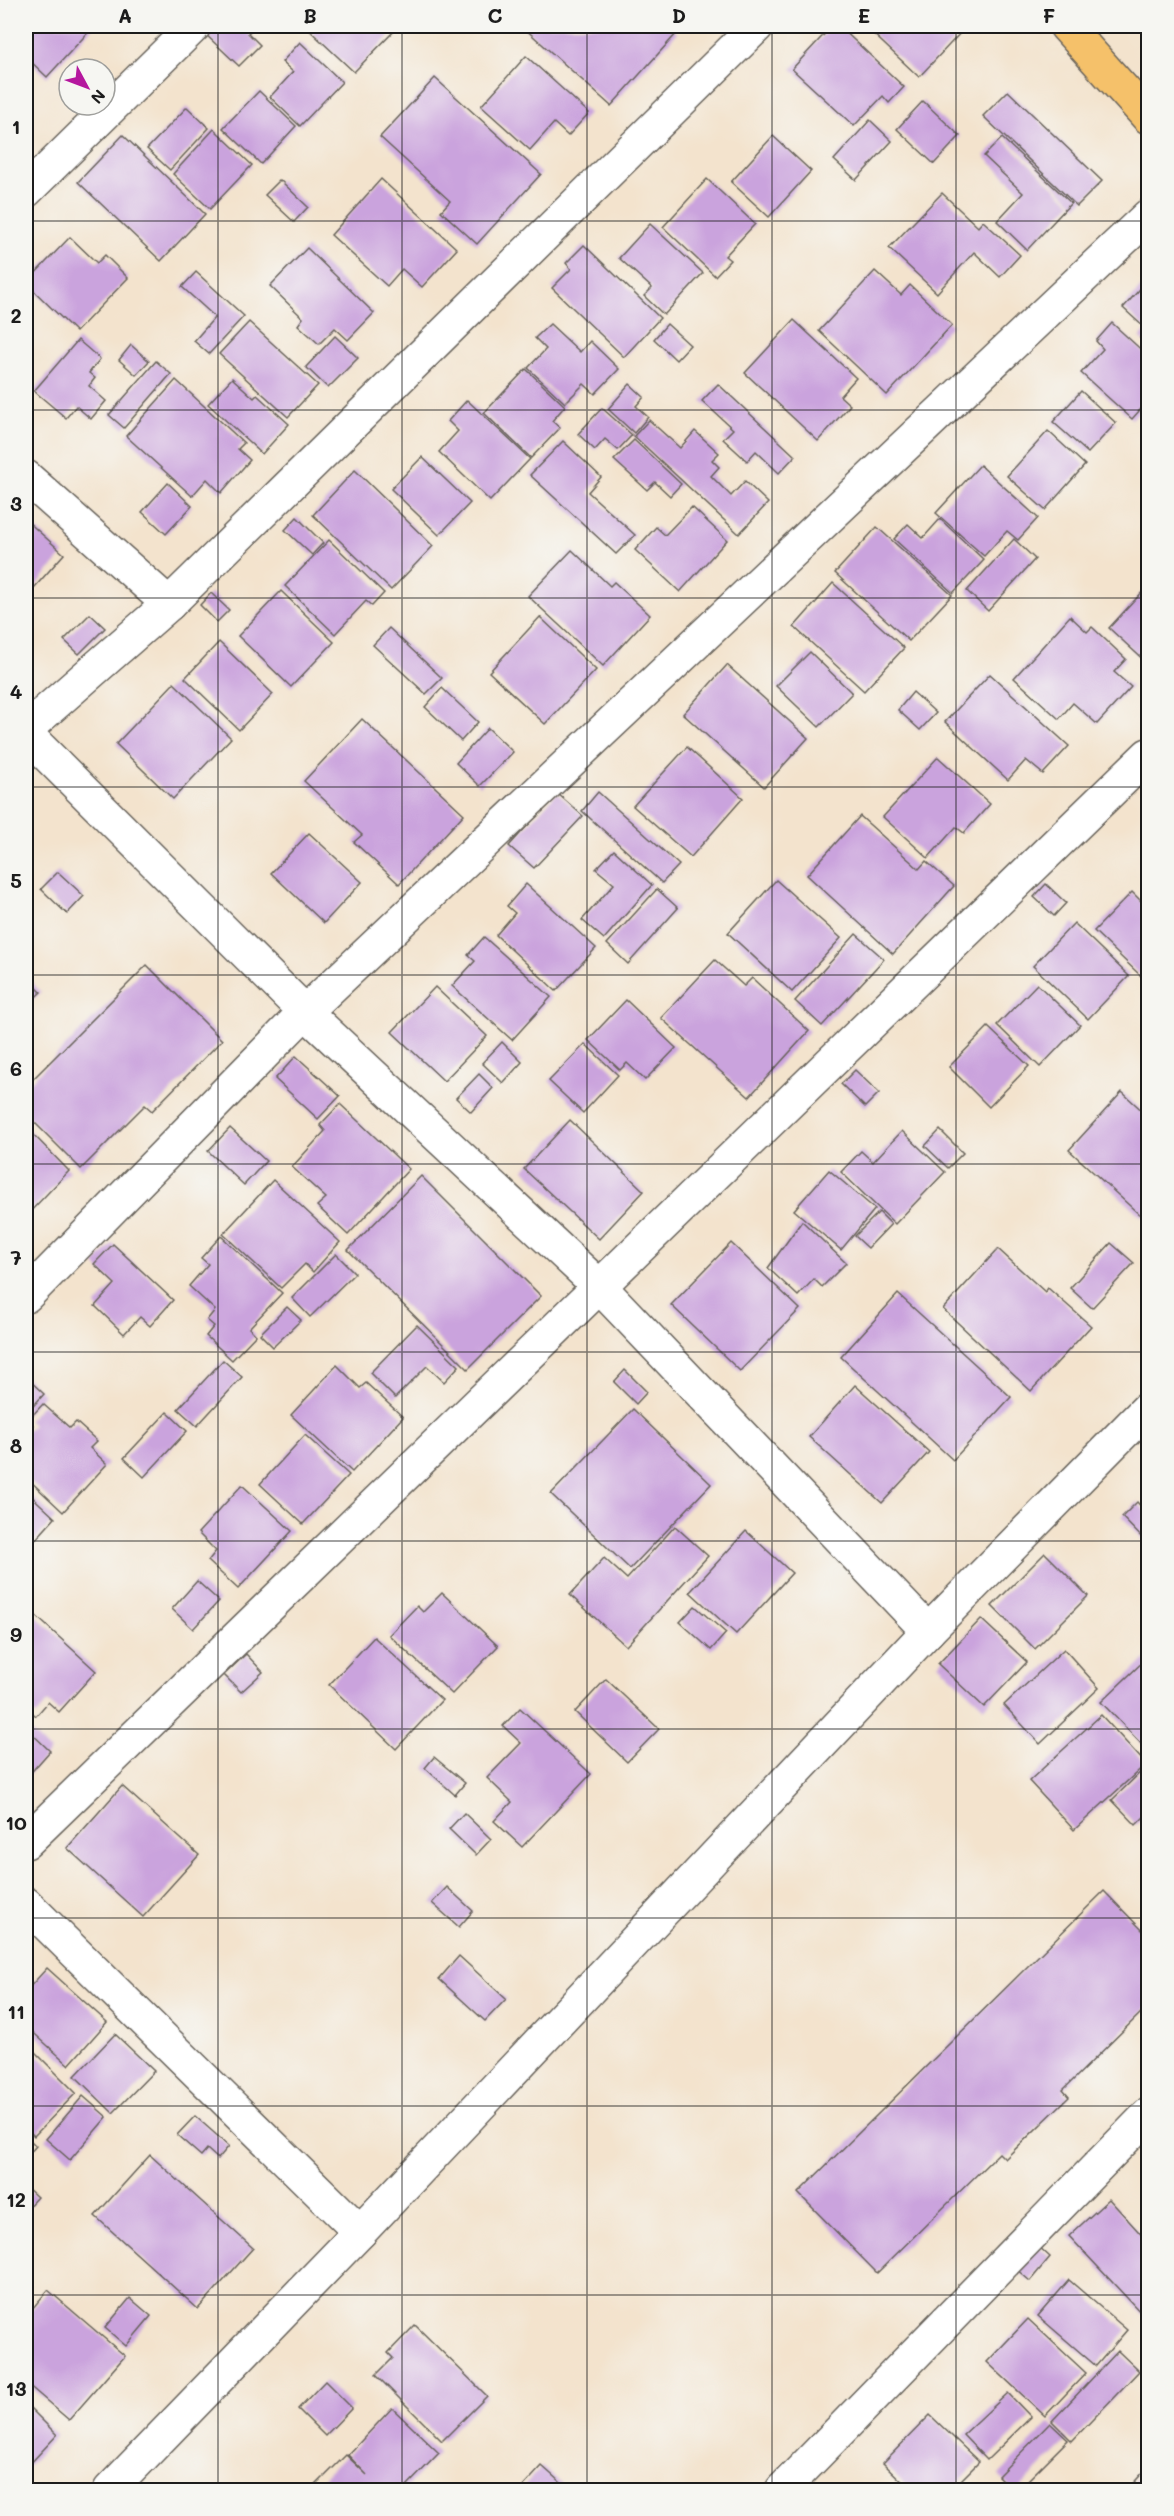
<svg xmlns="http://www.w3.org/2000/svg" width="1174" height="2516" viewBox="0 0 1174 2516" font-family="Mali,sans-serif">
  <rect width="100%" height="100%" fill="#f6f6f2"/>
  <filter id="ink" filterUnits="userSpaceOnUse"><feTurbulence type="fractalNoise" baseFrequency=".0167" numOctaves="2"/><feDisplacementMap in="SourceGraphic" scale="12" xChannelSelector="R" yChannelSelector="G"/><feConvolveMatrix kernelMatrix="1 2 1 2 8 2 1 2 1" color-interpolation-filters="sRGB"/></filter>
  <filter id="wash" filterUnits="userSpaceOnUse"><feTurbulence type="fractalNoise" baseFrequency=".008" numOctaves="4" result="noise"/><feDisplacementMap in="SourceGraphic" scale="24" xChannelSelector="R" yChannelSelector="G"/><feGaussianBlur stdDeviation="1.35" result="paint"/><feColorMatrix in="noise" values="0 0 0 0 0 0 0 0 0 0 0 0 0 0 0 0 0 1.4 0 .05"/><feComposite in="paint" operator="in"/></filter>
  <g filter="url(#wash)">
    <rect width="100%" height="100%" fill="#f3e3cd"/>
    <g id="blocks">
      <!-- building -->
      <g fill="#caa3dd">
        <path d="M26,26H94L47,77L26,57Z"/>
        <path d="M207,26H255L248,33L260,45L239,66L202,31Z"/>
        <path d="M305,26H394L397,28L354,72Z"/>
        <path d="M522,26H669L677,33L611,106Z"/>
        <path d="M832,26H839L904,87L889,103L883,96L854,126L792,69Z"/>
        <path d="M865,26H962L965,28L919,77Z"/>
        <path d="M300,42L342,82L300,126L270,97L293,72L282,62Z"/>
        <path d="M526,56L589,113L568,136L554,123L530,150L481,106Z"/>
        <path d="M435,78L541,174L477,244L441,211L450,201L380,137Z"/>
        <path d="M259,91L296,126L261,164L223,128Z"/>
        <path d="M1008,91L1102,181L1077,206L983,116Z"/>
        <path d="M26,100L34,107L26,116Z"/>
        <path d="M923,101L960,136L934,164L897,129Z"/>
        <path d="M187,107L209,128L170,170L147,149Z"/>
        <path d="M870,120L892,141L856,180L834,160Z"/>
        <path d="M214,129L252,165L210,209L173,174Z"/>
        <path d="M123,135L205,214L161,261L78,182Z"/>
        <path d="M773,136L811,171L769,217L731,182Z"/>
        <path d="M1002,138L1071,203L1027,250L997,221L1023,193L984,156Z"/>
        <path d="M381,179L457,249L422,287L402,269L387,286L331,235Z"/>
        <path d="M707,179L755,224L725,256L730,260L715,276L663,227Z"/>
        <path d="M280,180L308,207L294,222L265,195Z"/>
        <path d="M942,193L978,227L983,221L1020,255L1000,277L974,252L937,293L889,248Z"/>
        <path d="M650,224L703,273L664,315L644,296L652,288L619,258Z"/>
        <path d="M70,237L97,263L105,255L128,278L76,332L26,283Z"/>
        <path d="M584,245L660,318L624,357L552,288L571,269L566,263Z"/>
        <path d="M307,248L374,313L348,340L335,328L319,344L298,325L303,318L270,286Z"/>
        <path d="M875,271L901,295L910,285L952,325L887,395L819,331Z"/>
        <path d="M196,272L244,316L209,354L194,341L215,317L182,287Z"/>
        <path d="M1148,280V346L1140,338L1147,330L1123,308Z"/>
        <path d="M794,320L856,378L840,396L850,405L818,441L745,373Z"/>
        <path d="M249,322L318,385L288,417L219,354Z"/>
        <path d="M1112,323L1148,356V401L1132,419L1081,373L1103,349L1096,341Z"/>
        <path d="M550,324L580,352L590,341L619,369L595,394L584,384L565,403L528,368L546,349L535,338Z"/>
        <path d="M667,324L690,345L676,360L654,339Z"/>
        <path d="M335,336L358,358L328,388L306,367Z"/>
        <path d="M78,340L100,359L89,373L95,378L89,386L106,401L91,419L76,406L66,418L34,391Z"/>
        <path d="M131,345L149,361L136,375L119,360Z"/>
        <path d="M156,361L171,374L124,428L109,415Z"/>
        <path d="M526,369L565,406L552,421L560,428L531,458L484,413Z"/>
        <path d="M232,378L254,398L257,395L289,424L262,454L208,404Z"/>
        <path d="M176,380L244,443L238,449L250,460L221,493L207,479L192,496L126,436Z"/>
        <path d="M630,384L644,397L636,406L648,417L634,433L608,409Z"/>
        <path d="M718,384L795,456L779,473L756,451L747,461L723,439L733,429L702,401Z"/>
        <path d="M1081,391L1116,423L1088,453L1053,422Z"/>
        <path d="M467,400L530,459L490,501L439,452L458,431L448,421Z"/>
        <path d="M602,408L632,435L618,450L605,439L595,450L578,434Z"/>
        <path d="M649,420L680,448L695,431L719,453L712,460L719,467L711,476L731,496L745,481L768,503L739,534L634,436Z"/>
        <path d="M1048,431L1085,465L1045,510L1007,476Z"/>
        <path d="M634,440L681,484L670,496L655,482L647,490L614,460Z"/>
        <path d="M563,441L601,477L588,492L635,535L616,554L530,475Z"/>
        <path d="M422,457L470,503L439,535L391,489Z"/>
        <path d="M980,465L1038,518L1018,540L1007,531L984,556L936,513Z"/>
        <path d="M355,470L433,546L391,590L313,515Z"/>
        <path d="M168,483L192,506L166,534L142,512Z"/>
        <path d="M692,507L727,540L680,592L635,550L656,527L665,535Z"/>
        <path d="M297,517L323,543L312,555L285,530Z"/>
        <path d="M940,519L984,560L953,593L894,539L908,524L923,538Z"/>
        <path d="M26,520L64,554L26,597Z"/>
        <path d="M877,527L952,595L909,641L835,573Z"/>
        <path d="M1014,539L1035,559L988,611L967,591Z"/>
        <path d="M329,540L384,593L372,606L366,601L335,634L285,586Z"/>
        <path d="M572,550L610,586L614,582L650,615L603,666L528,596Z"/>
        <path d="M833,583L904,648L864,691L794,627Z"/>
        <path d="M1148,586V664L1109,628Z"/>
        <path d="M281,591L334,642L291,687L238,636Z"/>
        <path d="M211,593L229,610L217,622L200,605Z"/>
        <path d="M90,614L105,628L79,654L64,640Z"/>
        <path d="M1070,616L1087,632L1092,627L1126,659L1114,672L1131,687L1097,724L1073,703L1059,719L1014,678Z"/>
        <path d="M540,617L596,670L545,724L489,672Z"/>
        <path d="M389,628L442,678L426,694L373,645Z"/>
        <path d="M219,642L273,694L239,730L185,678Z"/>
        <path d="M810,652L852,693L819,727L776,686Z"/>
        <path d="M727,665L808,738L764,787L683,714Z"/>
        <path d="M990,674L1069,746L1043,774L1026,760L1008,780L945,722Z"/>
        <path d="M174,683L231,738L173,799L116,744Z"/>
        <path d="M442,688L478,722L461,741L425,707Z"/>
        <path d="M913,692L936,713L920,730L898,710Z"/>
        <path d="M362,719L464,814L399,884L354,842L362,835L304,781Z"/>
        <path d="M488,728L513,752L480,786L456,763Z"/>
        <path d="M687,747L743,798L691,857L633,806Z"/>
        <path d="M938,757L990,804L964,833L956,827L928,858L883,817Z"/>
        <path d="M598,792L679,865L662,883L582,811Z"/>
        <path d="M557,793L583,816L534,868L509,846Z"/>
        <path d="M860,816L919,869L926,861L954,886L893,954L807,875Z"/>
        <path d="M309,833L362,882L324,923L271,873Z"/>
        <path d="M614,850L652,885L604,939L582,920L614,884L596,869Z"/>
        <path d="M58,872L84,896L67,914L41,889Z"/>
        <path d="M776,880L841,938L792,992L728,933Z"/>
        <path d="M526,884L596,948L556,991L496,935L515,913L507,906Z"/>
        <path d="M1046,884L1066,903L1054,916L1034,897Z"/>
        <path d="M657,889L678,908L628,964L607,944Z"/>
        <path d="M1132,892L1148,908V972L1143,978L1094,931Z"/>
        <path d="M1074,923L1129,976L1088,1019L1033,966Z"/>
        <path d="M856,934L884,959L822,1026L795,1001Z"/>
        <path d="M484,937L551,997L512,1040L452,986L475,961L468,955Z"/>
        <path d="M715,960L744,986L752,978L809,1031L749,1097L661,1018Z"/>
        <path d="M147,965L222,1040L152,1111L145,1105L81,1169L26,1114V1086Z"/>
        <path d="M26,977L41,992L26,1006Z"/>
        <path d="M1037,984L1080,1025L1040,1067L997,1025Z"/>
        <path d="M435,987L487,1036L444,1081L392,1032Z"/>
        <path d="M626,1000L676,1048L645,1080L627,1063L620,1070L588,1040Z"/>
        <path d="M988,1027L1029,1066L989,1107L949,1067Z"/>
        <path d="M502,1042L522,1062L503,1083L482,1063Z"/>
        <path d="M585,1044L618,1075L583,1113L549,1081Z"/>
        <path d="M296,1056L340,1096L318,1119L275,1079Z"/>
        <path d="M855,1070L879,1093L865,1107L841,1084Z"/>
        <path d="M479,1074L493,1088L471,1112L456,1098Z"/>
        <path d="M1122,1092L1148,1116V1210L1142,1217L1069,1150Z"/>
        <path d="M340,1104L409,1169L348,1235L317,1206L326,1198L292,1167L325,1131L320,1125Z"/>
        <path d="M570,1120L644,1191L599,1239L524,1169Z"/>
        <path d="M26,1127L69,1171L26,1216Z"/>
        <path d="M230,1128L266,1161L244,1185L208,1151Z"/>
        <path d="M940,1130L963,1153L948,1168L925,1146Z"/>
        <path d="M902,1131L945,1172L895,1224L841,1172L861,1151L873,1162Z"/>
        <path d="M829,1170L875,1209L841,1250L794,1210Z"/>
        <path d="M421,1176L541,1296L468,1369L348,1250Z"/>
        <path d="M273,1180L340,1242L313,1272L305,1264L281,1288L223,1234Z"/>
        <path d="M879,1212L891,1224L868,1248L855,1236Z"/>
        <path d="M802,1221L846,1263L822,1287L814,1279L798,1296L768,1268Z"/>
        <path d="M221,1236L282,1293L249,1328L256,1335L232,1360L206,1336L214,1326L207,1320L215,1310L189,1286L208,1264L201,1258Z"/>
        <path d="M731,1243L800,1309L740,1371L671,1305Z"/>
        <path d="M1111,1243L1134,1263L1092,1308L1070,1288Z"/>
        <path d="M113,1244L173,1300L150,1326L140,1317L124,1334L95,1306L115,1284L94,1264Z"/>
        <path d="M998,1249L1045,1292L1048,1288L1091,1326L1031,1391L943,1309Z"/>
        <path d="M336,1254L355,1273L310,1317L292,1298Z"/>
        <path d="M898,1294L1011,1397L953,1460L841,1357Z"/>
        <path d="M287,1307L301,1320L273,1347L260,1334Z"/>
        <path d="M417,1325L459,1366L444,1382L427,1366L395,1398L370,1373Z"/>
        <path d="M223,1360L242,1377L197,1426L178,1409Z"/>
        <path d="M337,1365L360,1388L366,1383L403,1417L352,1472L291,1415Z"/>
        <path d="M625,1370L647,1392L636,1404L614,1382Z"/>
        <path d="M26,1377L44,1394L26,1414Z"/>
        <path d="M855,1385L929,1452L882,1503L809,1437Z"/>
        <path d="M43,1404L70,1428L76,1422L97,1441L90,1448L107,1464L63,1512L26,1477V1432L33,1425L28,1420Z"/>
        <path d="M633,1409L711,1484L630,1569L551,1494Z"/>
        <path d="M167,1412L187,1431L144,1477L124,1458Z"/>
        <path d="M305,1435L349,1475L303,1524L260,1484Z"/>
        <path d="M242,1485L292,1531L238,1589L208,1561L216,1551L198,1533Z"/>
        <path d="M26,1491L55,1518L26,1550Z"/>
        <path d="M1137,1502L1148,1514V1544L1122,1517Z"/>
        <path d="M675,1526L708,1556L626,1646L570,1595L604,1558L627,1579Z"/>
        <path d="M746,1531L792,1573L736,1634L690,1592Z"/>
        <path d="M1045,1553L1088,1596L1035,1649L992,1606Z"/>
        <path d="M197,1581L219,1601L193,1629L172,1609Z"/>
        <path d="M442,1593L498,1646L452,1694L389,1635L417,1606L423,1612Z"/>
        <path d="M695,1606L726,1633L711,1650L680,1622Z"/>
        <path d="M35,1615L96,1671L59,1712L48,1702L36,1716L26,1707V1626Z"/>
        <path d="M981,1619L1027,1662L984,1707L938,1664Z"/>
        <path d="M374,1637L442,1700L396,1749L329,1685Z"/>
        <path d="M1064,1649L1099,1688L1040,1744L1004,1705Z"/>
        <path d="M246,1654L263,1672L241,1692L224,1675Z"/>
        <path d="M1148,1657V1751L1101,1702Z"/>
        <path d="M606,1679L659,1729L627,1762L575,1712Z"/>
        <path d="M520,1708L591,1774L522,1847L494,1821L512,1802L487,1778L521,1743L503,1726Z"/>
        <path d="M1101,1715L1146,1764L1074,1830L1029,1781Z"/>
        <path d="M26,1728L50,1751L26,1778Z"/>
        <path d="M434,1757L465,1783L455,1795L425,1768Z"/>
        <path d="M1148,1765V1813L1136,1825L1112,1800Z"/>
        <path d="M122,1786L199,1855L143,1917L67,1848Z"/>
        <path d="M464,1813L491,1839L476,1855L449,1829Z"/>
        <path d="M447,1887L473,1911L459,1927L432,1903Z"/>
        <path d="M1104,1891L1148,1936V2006L1063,2090L1069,2097L1005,2159L999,2153L877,2273L798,2193Z"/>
        <path d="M459,1956L506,1999L485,2021L439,1979Z"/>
        <path d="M47,1968L107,2022L69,2065L26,2026V1991Z"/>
        <path d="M115,2034L154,2071L113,2113L75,2076Z"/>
        <path d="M26,2043L76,2093L34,2136L26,2128Z"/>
        <path d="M83,2096L107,2117L70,2160L46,2139Z"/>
        <path d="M195,2116L229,2146L218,2159L207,2149L201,2156L177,2135Z"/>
        <path d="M26,2136L36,2146L26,2157Z"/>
        <path d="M150,2155L253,2248L198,2309L95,2216Z"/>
        <path d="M26,2187L37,2197L26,2209Z"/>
        <path d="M1109,2199L1148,2242V2310L1143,2315L1069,2236Z"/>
        <path d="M1036,2244L1050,2257L1030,2281L1015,2268Z"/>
        <path d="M1069,2280L1127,2330L1096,2366L1038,2316Z"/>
        <path d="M48,2290L125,2356L69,2420L26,2383V2316Z"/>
        <path d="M130,2298L151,2316L126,2346L105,2328Z"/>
        <path d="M1028,2319L1086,2373L1045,2416L987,2362Z"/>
        <path d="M415,2325L487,2396L442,2441L376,2375L393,2358L388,2353Z"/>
        <path d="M1118,2351L1139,2371L1072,2441L1052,2421Z"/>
        <path d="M325,2381L352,2408L325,2436L298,2409Z"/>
        <path d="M1008,2393L1031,2417L987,2460L963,2435Z"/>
        <path d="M26,2404L57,2435L26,2468Z"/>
        <path d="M392,2408L439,2453L403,2490H311L346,2455L367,2475L348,2455Z"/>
        <path d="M930,2415L979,2462L951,2490H911L883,2463Z"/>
        <path d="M1050,2423L1068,2440L1018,2490H1012L998,2476Z"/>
        <path d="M542,2466L569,2490H520Z"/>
        <path d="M1148,2467V2490H1127Z"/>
      </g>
    </g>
  </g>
  <g filter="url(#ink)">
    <use href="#blocks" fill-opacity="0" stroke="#67625a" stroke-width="1.5"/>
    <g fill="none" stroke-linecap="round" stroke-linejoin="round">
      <!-- minor casing -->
      <g stroke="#67625a" stroke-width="36">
        <g id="minor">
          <path d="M26,191L194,26"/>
          <path d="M26,477L169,604"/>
          <path d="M26,729L169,604L757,26"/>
          <path d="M26,734L305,1012L600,1287L928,1631"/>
          <path d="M26,1296L305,1012L1148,216"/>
          <path d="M26,1842L1148,755"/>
          <path d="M26,1904L360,2232"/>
          <path d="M110,2490L360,2232L928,1631L1148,1408"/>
          <path d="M782,2490L1148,2115"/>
        </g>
      </g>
      <!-- major casing -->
      <g stroke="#67625a" stroke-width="36">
        <path id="major" d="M1066,26L1148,117"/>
      </g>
      <!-- minor -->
      <use href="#minor" stroke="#fff" stroke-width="33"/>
      <!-- major -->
      <use href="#major" stroke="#f5c16b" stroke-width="33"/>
    </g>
  </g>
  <!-- grid -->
  <path fill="none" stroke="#1c1c1c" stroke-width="1.5" stroke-opacity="0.55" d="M218,26V2490M402,26V2490M587,26V2490M772,26V2490M956,26V2490M26,221H1148M26,410H1148M26,598H1148M26,787H1148M26,975H1148M26,1164H1148M26,1352H1148M26,1541H1148M26,1729H1148M26,1918H1148M26,2106H1148M26,2295H1148"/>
  <!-- margin -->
  <rect width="1174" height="2516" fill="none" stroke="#f6f6f2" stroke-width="66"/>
  <!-- north arrow -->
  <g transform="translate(87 87) rotate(131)"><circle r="28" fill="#f6f6f2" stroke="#9f9f9c" stroke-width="1.5"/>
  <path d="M0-4.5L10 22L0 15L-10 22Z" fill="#b5179e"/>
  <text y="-9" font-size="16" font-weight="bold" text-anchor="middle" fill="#1c1c1c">N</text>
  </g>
  <rect x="33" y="33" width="1108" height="2450" fill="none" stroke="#1c1c1c" stroke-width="2"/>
  <g font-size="20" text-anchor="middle" font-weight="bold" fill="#1c1c1c">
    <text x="125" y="23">A</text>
    <text x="310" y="23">B</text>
    <text x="495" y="23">C</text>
    <text x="679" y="23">D</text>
    <text x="864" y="23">E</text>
    <text x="1049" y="23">F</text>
    <text x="16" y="134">1</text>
    <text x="16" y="323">2</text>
    <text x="16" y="511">3</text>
    <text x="16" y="699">4</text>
    <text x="16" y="888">5</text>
    <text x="16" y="1076">6</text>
    <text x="16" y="1265">7</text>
    <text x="16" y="1453">8</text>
    <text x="16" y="1642">9</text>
    <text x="16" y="1830">10</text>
    <text x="16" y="2019">11</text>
    <text x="16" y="2207">12</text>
    <text x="16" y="2396">13</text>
  </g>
</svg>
